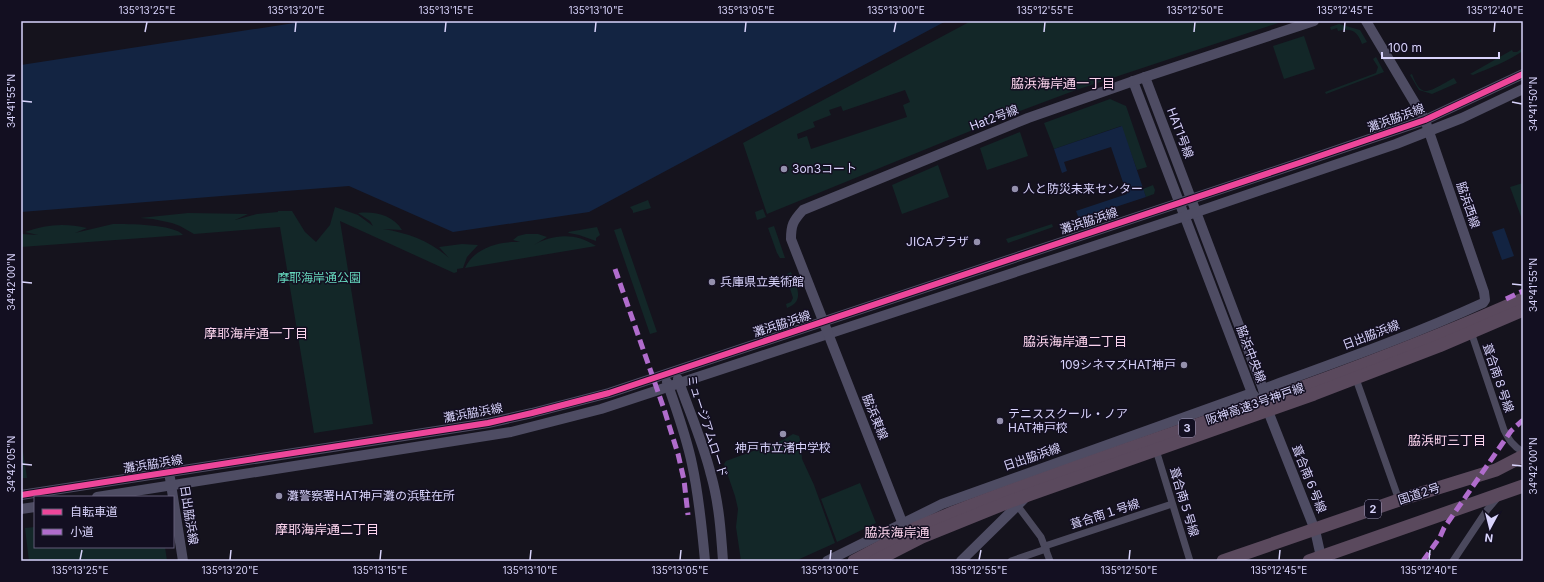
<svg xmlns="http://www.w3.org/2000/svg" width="1544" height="582" viewBox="0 0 1544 582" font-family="Inter,'Noto Sans JP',sans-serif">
  <rect width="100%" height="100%" fill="#15131d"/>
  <!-- green -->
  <g fill="#132728" fill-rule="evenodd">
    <path d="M971,21H1284L1076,90L1012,114L767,214L743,143ZM905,90L910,102L903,105L907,117L811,149L807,136L798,139L797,134L815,127L813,122L831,115L829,110L841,106L843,111Z"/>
    <path d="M1339,24L1360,30L1367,42L1362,44C1358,32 1352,27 1338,31L1337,28L1331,30L1330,27Z"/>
    <path d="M1304,36L1315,69L1284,79L1273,46Z"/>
    <path d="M1523,48V51C1508,61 1490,68 1473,75L1470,74L1512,50L1513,52H1517Z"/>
    <path d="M1376,57L1384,72L1326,94L1325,92L1376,73L1378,67L1373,59Z"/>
    <path d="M1412,74C1414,79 1417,87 1422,90C1428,95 1447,81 1454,78L1457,83L1432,94L1419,90L1410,75Z"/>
    <path d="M1110,99L1126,106L1147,167L1137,170L1121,126L1054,149L1044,123Z"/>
    <path d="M1020,132L1028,156L987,170L980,148Z"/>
    <path d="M938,165L949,197L902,214L892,185Z"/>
    <path d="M1523,183V222L1510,187Z"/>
    <path d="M1153,185L1155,190L1154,194L1146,197L1143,189Z"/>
    <path d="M648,200L651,208L633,213V211L630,207Z"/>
    <path d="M335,207L358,215L373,226L370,221L358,213C375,211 393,215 402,230L383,229C408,233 430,241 449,258L439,247L462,244L478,245L467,257L463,268L457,269V272L454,273L340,221L373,424L314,433L280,227L194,234L180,226L172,223L153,219L140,218L188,213L248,214L235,220L257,214L278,212V211H292L305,232L316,242L330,225Z"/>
    <path d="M763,209L766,217L757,220L755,212Z"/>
    <path d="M113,224C128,224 174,224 183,235L21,247V234L38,235L25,232C46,224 66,223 87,228L75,233Z"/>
    <path d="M1052,224L1053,227L1008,243L1006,239Z"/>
    <path d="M774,226L785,258H780L777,253L768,228Z"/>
    <path d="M597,227L600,235L596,238V241L579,235L569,233L568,232Z"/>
    <path d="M621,228L657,332L650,334L614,230Z"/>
    <path d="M526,234H538L547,237L532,246C552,234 575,232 596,246L465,268C474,248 499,241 520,242L513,240L518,236Z"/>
    <path d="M791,272C796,286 806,301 787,308L786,304L791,302L793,298L786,276L787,274Z"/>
    <path d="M793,434L799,436L801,443L802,459L814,485L835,543L795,561H741L736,527L738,509L735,496L724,464L726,461L783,440Z"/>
    <path d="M21,438L27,478H21Z"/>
    <path d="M860,483L876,523L837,542L821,499Z"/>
    <path d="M35,527V547H165L167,561H29L25,528Z"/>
  </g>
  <!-- water -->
  <g fill="#132442">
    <path d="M307,21H946L589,212L453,232L349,186L21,212V65Z"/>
    <path d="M1122,126L1146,197L1079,219L1076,211L1127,194L1111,147L1064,162L1067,171L1062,173L1054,149Z"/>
    <path d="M1504,228L1514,256L1502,260L1492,232Z"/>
  </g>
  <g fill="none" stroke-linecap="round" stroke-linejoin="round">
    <!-- street -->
    <g stroke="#4b495d" stroke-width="7">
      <path d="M1470,329L1504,430C1509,440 1513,446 1523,452"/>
      <path d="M1356,379L1399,500"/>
      <path d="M1156,450L1190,561"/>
      <path d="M1017,505L1041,537L1050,561"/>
      <path d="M1045,546L1172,504"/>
      <path d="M1011,561L1046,549"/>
      <path d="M1453,561L1487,510L1499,496"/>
    </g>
    <!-- secondary -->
    <g stroke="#4e4c63" stroke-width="10">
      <path d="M1145,77L1263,389L1268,411L1315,530L1321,557"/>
      <path d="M1133,81L1252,393L1256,398"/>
      <path d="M678,379C689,411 703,442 711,475C719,503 721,532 723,561"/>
      <path d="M667,382C676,409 686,435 692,464C699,496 702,528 705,561"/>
      <path d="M1263,389C1337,362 1411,336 1483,303L1485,300L1484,292L1425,120L1366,21"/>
      <path d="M170,478L183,561"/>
      <path d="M21,495L488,423L532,413L609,393L1302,162L1425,120L1523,74"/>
      <path d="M97,497L511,432L601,409L1185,216L1396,144L1462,118L1523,89"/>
      <path d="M21,509L35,507"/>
      <path d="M902,522L791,239C791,225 793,221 803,210L1028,118L1145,77L1314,21"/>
      <path d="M827,561L942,504L1252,393"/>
      <path d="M961,561L1025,498"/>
    </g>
    <!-- highway -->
    <g stroke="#5a495d" stroke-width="13">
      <path d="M1223,561L1399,500L1496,470L1523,456"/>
      <path d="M1309,561L1523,486"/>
    </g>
    <!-- highway-bridge -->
    <g stroke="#5a495d" stroke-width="13">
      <path d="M854,561L916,528L954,512C1143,440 1338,382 1523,299"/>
      <path d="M875,561L922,537L1011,501L1314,394L1439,346L1523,310"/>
    </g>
    <!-- quiet -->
    <g stroke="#b06ccc" stroke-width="5" stroke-dasharray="10 5" stroke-linecap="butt">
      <path d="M615,269L664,409L678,454L684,480L688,515"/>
      <path d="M1506,299L1523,291"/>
      <path d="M1423,561L1440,537L1444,528L1511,431L1523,420"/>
    </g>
    <!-- cycleway casing -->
    <g stroke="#130f21" stroke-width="8">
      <path id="cycleway" d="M21,495L488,423L532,413L609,393L1302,162L1425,120L1523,74"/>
    </g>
    <!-- cycleway -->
    <use href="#cycleway" stroke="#ed469a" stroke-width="6"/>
  </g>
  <!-- ticks -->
  <path fill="none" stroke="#d8d3fb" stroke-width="1.5" d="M145,32L147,22M295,32L296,22M445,32L446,22M595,32L596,22M745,32L746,22M894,32L896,22M1044,32L1045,22M1194,32L1195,22M1344,32L1345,22M1494,32L1495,22M22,101L32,102M1512,102L1522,104M22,282L32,283M1512,284L1522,285M22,464L32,465M1512,465L1522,466M80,560L82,550M230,560L231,550M380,560L381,550M530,560L531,550M680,560L681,550M830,560L831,550M979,560L981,550M1129,560L1130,550M1279,560L1280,550M1429,560L1430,550"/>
  <!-- markers -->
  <g fill="#9490ad" stroke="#130f21" stroke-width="1.5">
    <circle cx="784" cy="169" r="4"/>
    <circle cx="1015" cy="189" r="4"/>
    <circle cx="977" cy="242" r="4"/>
    <circle cx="712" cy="282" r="4"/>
    <circle cx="1184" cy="365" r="4"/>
    <circle cx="1000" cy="421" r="4"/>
    <circle cx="783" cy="434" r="4"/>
    <circle cx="279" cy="496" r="4"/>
  </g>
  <g text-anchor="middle" stroke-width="3" stroke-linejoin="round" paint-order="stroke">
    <!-- shield labels -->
    <g fill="#130f21" stroke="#9d98ba" stroke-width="1">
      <rect x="1179" y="419" width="16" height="18" rx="3"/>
      <rect x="1365" y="500" width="16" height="18" rx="3"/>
    </g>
    <g font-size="11" font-weight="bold" fill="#d8d3fb">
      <text x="1187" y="432">3</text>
      <text x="1373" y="513">2</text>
    </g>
    <!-- street labels -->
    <g font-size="12" fill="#d8d3fb" stroke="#130f21">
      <text transform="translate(994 118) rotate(-21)" y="4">Hat2号線</text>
      <text transform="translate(1396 118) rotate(-20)" y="4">灘浜脇浜線</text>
      <text transform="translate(1180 133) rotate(69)" y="4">HAT1号線</text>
      <text transform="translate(1468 205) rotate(71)" y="4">脇浜西線</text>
      <text transform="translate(1089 221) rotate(-18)" y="4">灘浜脇浜線</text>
      <text transform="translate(782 324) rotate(-18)" y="4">灘浜脇浜線</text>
      <text transform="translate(1371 335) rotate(-21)" y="4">日出脇浜線</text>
      <text transform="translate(1251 354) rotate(69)" y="4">脇浜中央線</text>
      <text transform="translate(1498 378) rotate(71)" y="4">葺合南８号線</text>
      <text transform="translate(1255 404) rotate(-19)" y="4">阪神高速3号神戸線</text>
      <text transform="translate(473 413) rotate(-10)" y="4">灘浜脇浜線</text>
      <text transform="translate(875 417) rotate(68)" y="4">脇浜東線</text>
      <text transform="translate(707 426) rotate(72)" y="4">ミュージアムロード</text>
      <text transform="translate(1032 457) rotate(-19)" y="4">日出脇浜線</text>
      <text transform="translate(153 464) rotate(-9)" y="4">灘浜脇浜線</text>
      <text transform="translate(1309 479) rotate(68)" y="4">葺合南６号線</text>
      <text transform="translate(1419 494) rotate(-18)" y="4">国道2号</text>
      <text transform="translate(1184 502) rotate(73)" y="4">葺合南５号線</text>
      <text transform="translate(1105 514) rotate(-18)" y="4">葺合南１号線</text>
      <text transform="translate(189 515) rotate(81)" y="4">日出脇浜線</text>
    </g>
    <!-- poi labels -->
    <g font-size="12" fill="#d8d3fb" stroke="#130f21" text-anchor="start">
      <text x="792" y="173">3on3コート</text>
      <text x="1023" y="193">人と防災未来センター</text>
      <text x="969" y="246" text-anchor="end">JICAプラザ</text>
      <text x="720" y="286">兵庫県立美術館</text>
      <text x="1176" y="369" text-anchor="end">109シネマズHAT神戸</text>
      <text x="1008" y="418">テニススクール・ノア<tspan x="1008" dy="14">HAT神戸校</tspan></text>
      <text x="783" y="452" text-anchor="middle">神戸市立渚中学校</text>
      <text x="287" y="500">灘警察署HAT神戸灘の浜駐在所</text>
    </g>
    <!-- park labels -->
    <g font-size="12" fill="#65d5bb" stroke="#130f21">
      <text x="319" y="282">摩耶海岸通公園</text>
    </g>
    <!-- neighbourhood labels -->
    <g font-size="13" fill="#fbd4ec" stroke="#130f21">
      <text x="1063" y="88">脇浜海岸通一丁目</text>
      <text x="256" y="338">摩耶海岸通一丁目</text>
      <text x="1075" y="346">脇浜海岸通二丁目</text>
      <text x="1447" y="445">脇浜町三丁目</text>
      <text x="327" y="534">摩耶海岸通二丁目</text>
      <text x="897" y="537">脇浜海岸通</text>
    </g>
  </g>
  <!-- border -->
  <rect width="1544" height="582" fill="none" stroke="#130f21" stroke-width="44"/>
  <!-- legend -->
  <rect x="34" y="496" width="140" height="52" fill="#130f21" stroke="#625d78"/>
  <rect x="42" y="509" width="20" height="6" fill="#ed469a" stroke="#625d78"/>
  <text x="70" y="516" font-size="12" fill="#d8d3fb">自転車道</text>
  <rect x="42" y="529" width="20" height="6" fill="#b06ccc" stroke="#625d78"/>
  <text x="70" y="536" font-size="12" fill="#d8d3fb">小道</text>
  <!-- north arrow -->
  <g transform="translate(1490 528) rotate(187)" stroke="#130f21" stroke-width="3" paint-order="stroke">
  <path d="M0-3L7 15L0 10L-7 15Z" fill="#d8d3fb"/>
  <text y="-6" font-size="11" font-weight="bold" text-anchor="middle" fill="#d8d3fb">N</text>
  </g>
  <!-- scale -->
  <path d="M1382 52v6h117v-6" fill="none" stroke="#d8d3fb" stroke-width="2"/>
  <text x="1388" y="52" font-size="12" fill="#d8d3fb" stroke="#130f21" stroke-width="3" paint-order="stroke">100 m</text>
  <rect x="22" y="22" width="1500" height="538" fill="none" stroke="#d8d3fb" stroke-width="1.5"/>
  <g font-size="10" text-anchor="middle" fill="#d8d3fb">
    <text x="147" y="14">135°13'25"E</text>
    <text x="296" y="14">135°13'20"E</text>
    <text x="446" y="14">135°13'15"E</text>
    <text x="596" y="14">135°13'10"E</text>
    <text x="746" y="14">135°13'05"E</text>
    <text x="896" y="14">135°13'00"E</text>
    <text x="1045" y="14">135°12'55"E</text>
    <text x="1195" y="14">135°12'50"E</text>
    <text x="1345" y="14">135°12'45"E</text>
    <text x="1495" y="14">135°12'40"E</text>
    <text transform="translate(11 101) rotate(-90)" y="4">34°41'55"N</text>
    <text transform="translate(1533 104) rotate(-90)" y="4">34°41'50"N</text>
    <text transform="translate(11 282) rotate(-90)" y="4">34°42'00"N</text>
    <text transform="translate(1533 285) rotate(-90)" y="4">34°41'55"N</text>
    <text transform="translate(11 464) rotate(-90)" y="4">34°42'05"N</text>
    <text transform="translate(1533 466) rotate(-90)" y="4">34°42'00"N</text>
    <text x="80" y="574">135°13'25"E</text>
    <text x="230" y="574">135°13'20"E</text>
    <text x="380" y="574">135°13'15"E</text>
    <text x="530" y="574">135°13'10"E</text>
    <text x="680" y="574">135°13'05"E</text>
    <text x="830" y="574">135°13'00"E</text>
    <text x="979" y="574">135°12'55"E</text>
    <text x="1129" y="574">135°12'50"E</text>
    <text x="1279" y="574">135°12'45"E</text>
    <text x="1429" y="574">135°12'40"E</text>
  </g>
</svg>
